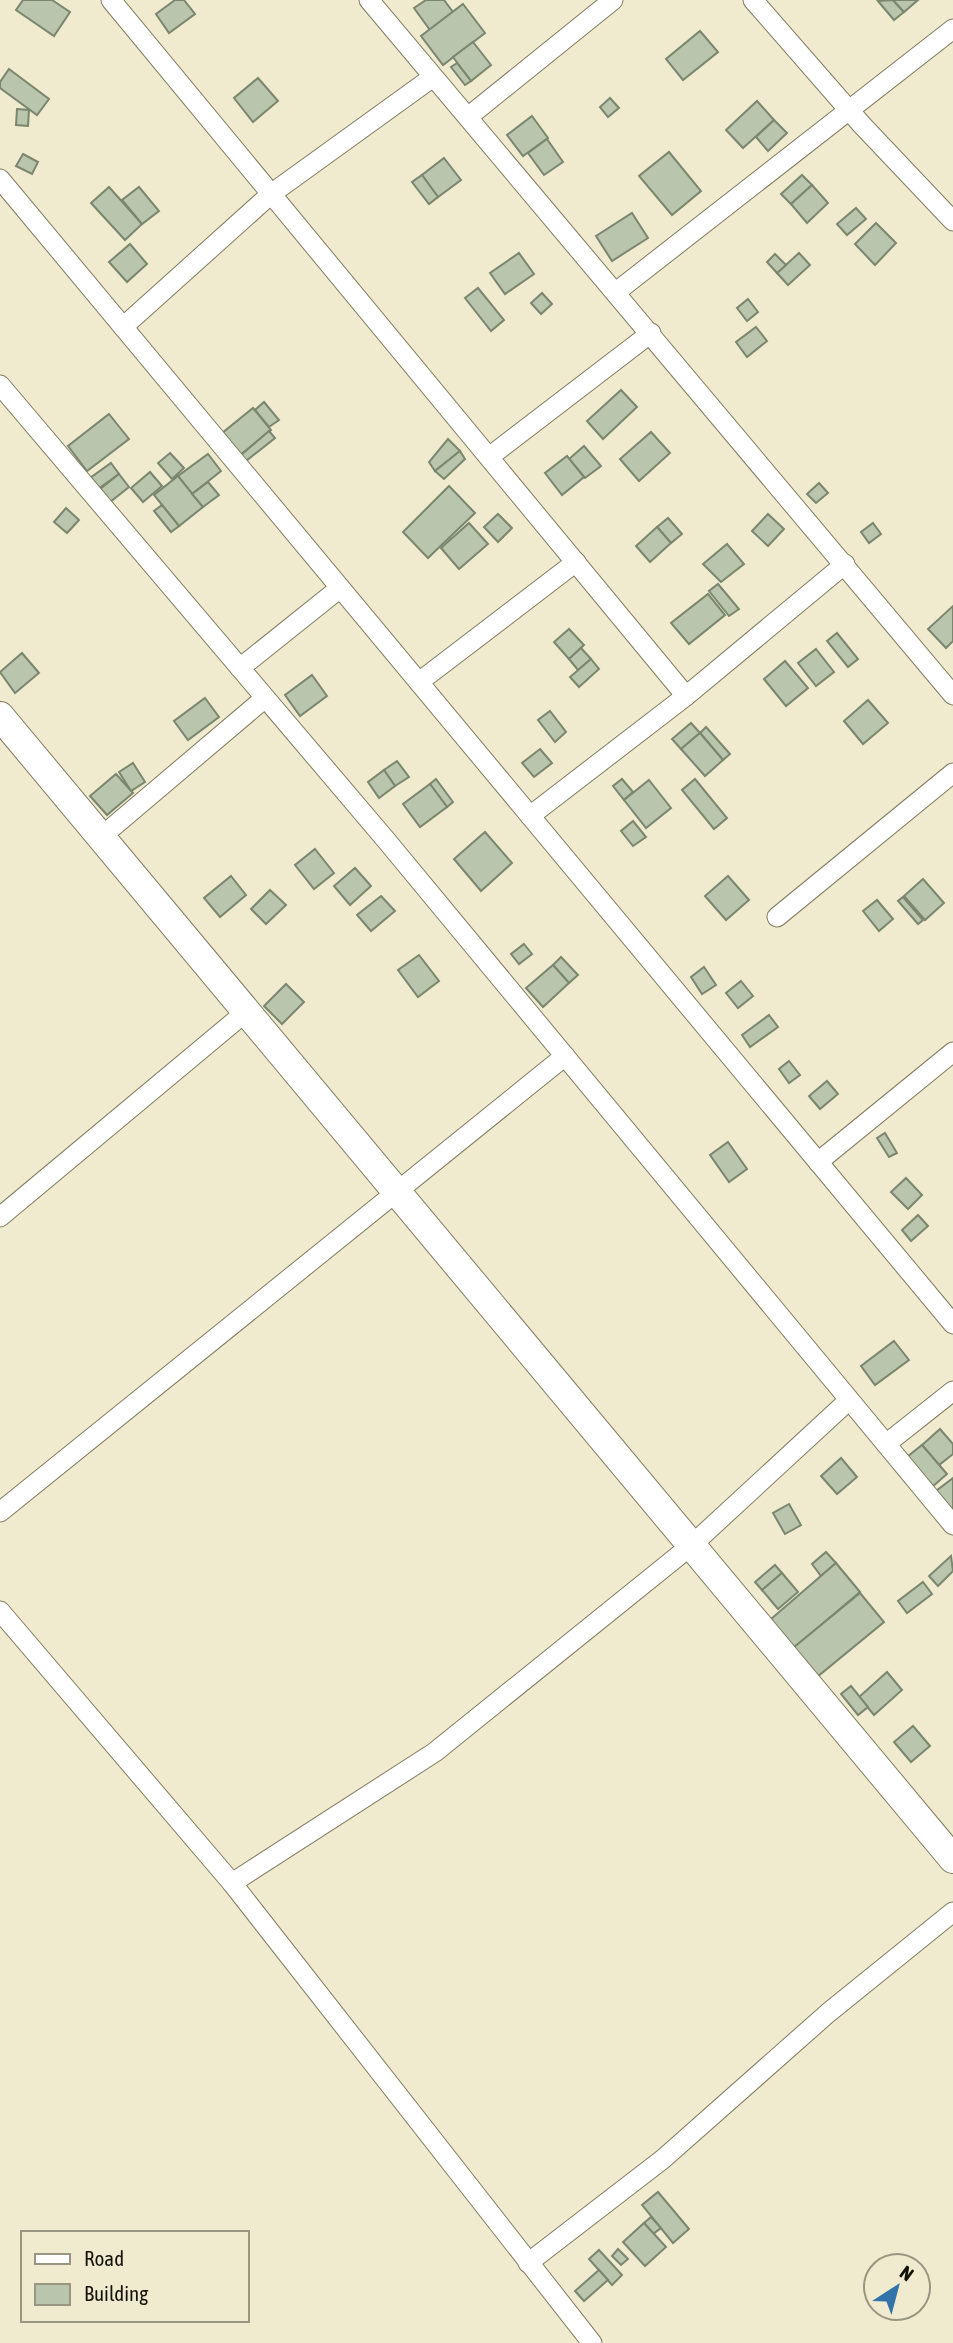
<svg xmlns="http://www.w3.org/2000/svg" width="953" height="2343" viewBox="0 0 953 2343" font-family="'Asap Condensed',sans-serif">
  <rect width="100%" height="100%" fill="#f0ebcf"/>
  <!-- building -->
  <g fill="#b9c5ac" stroke="#7a866e" stroke-width="2">
    <path d="M23,0H52L70,12L54,36L16,10Z"/>
    <path d="M175,0H184L195,14L169,33L156,14Z"/>
    <path d="M426,0H444L453,12L430,30L414,8Z"/>
    <path d="M893,0L904,12L894,20L878,1Z"/>
    <path d="M893,0H918L904,12Z"/>
    <path d="M463,4L485,33L443,65L421,36Z"/>
    <path d="M700,31L718,52L683,80L666,59Z"/>
    <path d="M473,42L491,65L471,81L453,57Z"/>
    <path d="M457,63L471,81L465,85L451,67Z"/>
    <path d="M9,69L49,99L37,115L0,88V82Z"/>
    <path d="M258,78L278,101L253,122L234,98Z"/>
    <path d="M610,98L619,108L608,117L600,107Z"/>
    <path d="M757,101L774,120L743,148L726,130Z"/>
    <path d="M17,109L29,110L28,126L16,125Z"/>
    <path d="M532,116L548,138L523,156L507,135Z"/>
    <path d="M774,120L787,133L768,151L756,137Z"/>
    <path d="M547,139L563,162L544,175L528,153Z"/>
    <path d="M669,152L701,191L672,215L639,176Z"/>
    <path d="M23,154L38,162L32,174L16,166Z"/>
    <path d="M444,158L461,180L438,197L422,175Z"/>
    <path d="M422,175L438,197L429,204L412,182Z"/>
    <path d="M802,175L812,185L791,204L781,194Z"/>
    <path d="M812,185L828,203L807,223L791,204Z"/>
    <path d="M109,187L142,224L125,240L91,203Z"/>
    <path d="M139,187L159,211L142,224L122,200Z"/>
    <path d="M856,208L866,219L847,235L837,224Z"/>
    <path d="M632,213L648,238L612,261L596,236Z"/>
    <path d="M876,223L896,243L875,265L855,244Z"/>
    <path d="M130,244L147,264L127,282L109,262Z"/>
    <path d="M519,253L534,274L505,294L490,273Z"/>
    <path d="M799,253L810,265L788,285L777,273Z"/>
    <path d="M775,254L786,265L777,273L767,262Z"/>
    <path d="M478,288L504,320L491,331L465,298Z"/>
    <path d="M542,293L552,304L541,314L531,303Z"/>
    <path d="M748,299L758,312L747,321L737,308Z"/>
    <path d="M756,327L767,341L747,357L736,342Z"/>
    <path d="M621,390L637,407L603,439L587,421Z"/>
    <path d="M264,402L279,420L269,427L255,410Z"/>
    <path d="M253,408L271,430L239,456L221,434Z"/>
    <path d="M109,414L129,439L87,471L68,446Z"/>
    <path d="M269,431L275,438L246,461L241,455Z"/>
    <path d="M651,432L670,453L639,481L620,459Z"/>
    <path d="M448,439L460,451L435,471L429,462Z"/>
    <path d="M584,446L601,466L585,478L569,459Z"/>
    <path d="M460,451L465,459L444,479L435,471Z"/>
    <path d="M170,453L184,468L172,479L158,463Z"/>
    <path d="M208,454L221,471L192,494L178,476Z"/>
    <path d="M567,456L584,477L562,495L545,473Z"/>
    <path d="M111,463L119,474L98,489L90,478Z"/>
    <path d="M150,472L162,486L143,502L131,488Z"/>
    <path d="M119,474L129,487L105,506L95,493Z"/>
    <path d="M178,476L203,507L179,526L154,495Z"/>
    <path d="M208,482L219,495L203,507L192,494Z"/>
    <path d="M819,483L828,493L816,503L807,494Z"/>
    <path d="M449,486L475,513L428,558L403,532Z"/>
    <path d="M162,505L179,526L171,532L154,511Z"/>
    <path d="M66,508L79,520L67,533L54,522Z"/>
    <path d="M498,514L512,528L498,542L484,527Z"/>
    <path d="M768,514L784,529L768,546L752,531Z"/>
    <path d="M668,518L682,534L671,543L657,527Z"/>
    <path d="M469,523L488,544L459,569L441,548Z"/>
    <path d="M873,523L881,534L869,543L861,532Z"/>
    <path d="M657,527L671,543L650,562L636,546Z"/>
    <path d="M727,544L744,564L721,582L703,564Z"/>
    <path d="M718,584L739,609L729,616L709,591Z"/>
    <path d="M708,594L725,615L689,644L671,623Z"/>
    <path d="M953,606V641L946,648L928,629Z"/>
    <path d="M569,629L584,645L569,659L554,642Z"/>
    <path d="M837,633L858,659L848,667L827,641Z"/>
    <path d="M581,648L591,659L578,670L569,659Z"/>
    <path d="M816,649L834,672L816,686L798,663Z"/>
    <path d="M22,653L39,673L15,693L0,672Z"/>
    <path d="M591,659L599,669L579,687L570,677Z"/>
    <path d="M785,661L808,688L786,706L764,679Z"/>
    <path d="M312,675L327,696L300,716L285,695Z"/>
    <path d="M205,698L219,717L188,740L174,721Z"/>
    <path d="M868,700L888,723L863,744L844,721Z"/>
    <path d="M550,711L566,732L555,742L538,720Z"/>
    <path d="M691,723L700,733L681,749L672,739Z"/>
    <path d="M706,727L730,754L723,760L700,733Z"/>
    <path d="M700,733L723,760L705,776L681,749Z"/>
    <path d="M540,749L552,763L534,777L522,763Z"/>
    <path d="M397,761L409,777L395,786L384,770Z"/>
    <path d="M133,763L145,782L131,791L119,772Z"/>
    <path d="M384,770L395,786L379,798L368,782Z"/>
    <path d="M116,774L133,793L107,815L90,796Z"/>
    <path d="M436,779L453,802L447,807L430,784Z"/>
    <path d="M622,779L633,792L624,800L613,786Z"/>
    <path d="M695,779L727,818L714,829L682,790Z"/>
    <path d="M649,780L671,808L646,828L624,800Z"/>
    <path d="M430,784L447,807L420,827L403,804Z"/>
    <path d="M633,821L646,837L633,846L621,831Z"/>
    <path d="M485,832L512,863L481,891L454,859Z"/>
    <path d="M315,849L334,873L314,889L295,865Z"/>
    <path d="M355,868L371,886L350,905L334,886Z"/>
    <path d="M231,876L246,895L220,917L204,898Z"/>
    <path d="M728,876L749,900L726,920L705,896Z"/>
    <path d="M923,879L944,903L925,920L904,896Z"/>
    <path d="M270,890L286,905L266,924L251,909Z"/>
    <path d="M381,896L395,911L371,931L357,915Z"/>
    <path d="M903,897L923,920L918,924L898,901Z"/>
    <path d="M877,900L893,919L879,931L863,911Z"/>
    <path d="M524,944L532,954L519,964L511,954Z"/>
    <path d="M419,955L439,981L418,997L398,970Z"/>
    <path d="M561,957L578,975L569,983L553,965Z"/>
    <path d="M553,965L569,983L543,1007L526,988Z"/>
    <path d="M704,967L716,985L702,994L691,977Z"/>
    <path d="M741,981L753,996L738,1008L726,993Z"/>
    <path d="M286,984L304,1002L282,1024L264,1006Z"/>
    <path d="M769,1015L778,1027L750,1047L742,1035Z"/>
    <path d="M789,1061L800,1075L789,1083L779,1069Z"/>
    <path d="M827,1081L838,1094L820,1109L809,1096Z"/>
    <path d="M885,1133L897,1153L889,1157L877,1138Z"/>
    <path d="M728,1142L747,1169L729,1182L710,1155Z"/>
    <path d="M906,1178L922,1195L908,1209L891,1192Z"/>
    <path d="M918,1215L928,1226L911,1241L902,1230Z"/>
    <path d="M894,1341L909,1360L875,1385L861,1366Z"/>
    <path d="M940,1429L953,1444V1454L939,1465L922,1445Z"/>
    <path d="M922,1445L947,1474L932,1487L907,1457Z"/>
    <path d="M841,1458L857,1477L837,1494L821,1476Z"/>
    <path d="M953,1478V1512L936,1491Z"/>
    <path d="M789,1504L801,1525L785,1534L773,1513Z"/>
    <path d="M826,1552L836,1563L821,1576L812,1564Z"/>
    <path d="M951,1556L953,1571L938,1586L929,1576Z"/>
    <path d="M836,1563L860,1592L788,1653L764,1625Z"/>
    <path d="M775,1565L782,1573L762,1590L755,1582Z"/>
    <path d="M782,1573L798,1592L778,1609L762,1590Z"/>
    <path d="M923,1582L932,1594L907,1613L898,1601Z"/>
    <path d="M860,1593L884,1622L817,1677L793,1648Z"/>
    <path d="M887,1672L902,1690L874,1715L859,1697Z"/>
    <path d="M851,1686L868,1707L858,1715L841,1694Z"/>
    <path d="M913,1726L930,1746L911,1762L894,1742Z"/>
    <path d="M658,2192L689,2229L673,2243L642,2205Z"/>
    <path d="M651,2217L661,2228L653,2234L644,2223Z"/>
    <path d="M644,2223L666,2247L645,2266L623,2242Z"/>
    <path d="M618,2249L628,2259L621,2265L612,2256Z"/>
    <path d="M599,2250L622,2275L612,2285L589,2259Z"/>
    <path d="M599,2270L608,2280L584,2301L575,2291Z"/>
  </g>
  <g fill="none" stroke-linecap="round" stroke-linejoin="round">
    <!-- street casing -->
    <g stroke="#807c62" stroke-width="21">
      <g id="street">
        <path d="M111,0L686,696"/>
        <path d="M369,0L953,695"/>
        <path d="M753,0L862,125L953,221"/>
        <path d="M468,117L613,0"/>
        <path d="M0,179L953,1324"/>
        <path d="M616,292L953,29"/>
        <path d="M123,327L271,194L433,77"/>
        <path d="M0,385L386,840L953,1525"/>
        <path d="M489,457L651,333"/>
        <path d="M240,668L340,588"/>
        <path d="M419,682L576,562"/>
        <path d="M530,816L686,696L845,564"/>
        <path d="M101,837L265,698"/>
        <path d="M777,917L953,773"/>
        <path d="M818,1162L953,1052"/>
        <path d="M0,1217L247,1011"/>
        <path d="M886,1444L953,1391"/>
        <path d="M0,1512L565,1056"/>
        <path d="M0,1611L232,1883L592,2343"/>
        <path d="M232,1883L435,1752L693,1544L849,1400"/>
        <path d="M528,2263L663,2159L828,2013L953,1912"/>
      </g>
    </g>
    <!-- secondary casing -->
    <g stroke="#807c62" stroke-width="30">
      <path id="secondary" d="M0,716L953,1859"/>
    </g>
    <!-- street -->
    <use href="#street" stroke="#fff" stroke-width="19"/>
    <!-- secondary -->
    <use href="#secondary" stroke="#fff" stroke-width="28"/>
  </g>
  <!-- legend -->
  <rect x="21" y="2231" width="228" height="91" fill="#f0ebcf" stroke="#989580" stroke-width="2"/>
  <rect x="35" y="2254" width="35" height="10" fill="#ffffff" stroke="#989580" stroke-width="2"/>
  <text x="84" y="2266" font-size="21" fill="#141309">Road</text>
  <rect x="35" y="2284" width="35" height="21" fill="#b9c5ac" stroke="#989580" stroke-width="2"/>
  <text x="84" y="2301" font-size="21" fill="#141309">Building</text>
  <!-- north arrow -->
  <g transform="translate(897 2287) rotate(36)"><circle r="33" fill="#f0ebcf" stroke="#989580" stroke-width="2"/>
  <path d="M0-5L12 26L0 18L-12 26Z" fill="#3274aa"/>
  <text y="-10" font-size="19" font-weight="bold" text-anchor="middle" fill="#141309">N</text>
  </g>
</svg>
